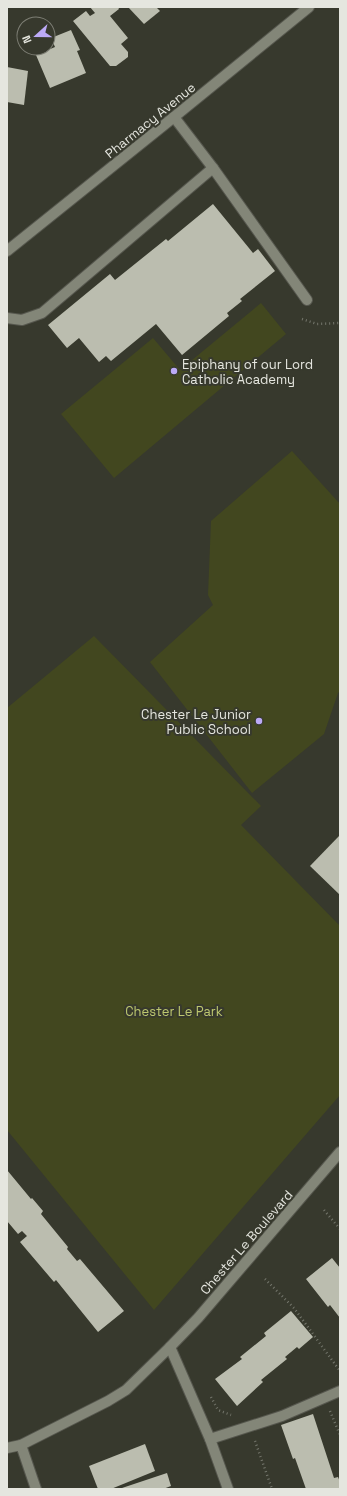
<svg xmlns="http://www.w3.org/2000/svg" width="347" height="1496" viewBox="0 0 347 1496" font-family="'Space Grotesk',sans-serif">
  <rect width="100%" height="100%" fill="#37392d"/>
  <!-- green -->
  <g fill="#42471f">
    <path d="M261,303L286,334L114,478L61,414L153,338L180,370Z"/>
    <path d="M292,451L340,504V691L338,693L324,734L252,793L150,662L213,605L208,595L211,521Z"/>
    <path d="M94,636L261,806L241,825L340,926V1095L154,1310L7,1130V708Z"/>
  </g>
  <!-- building -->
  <g fill="#bbbdaf">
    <path d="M90,7H118L119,9L110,16L128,38L121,44L128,52V57L116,66H110L73,21L86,11L90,16L95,13Z"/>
    <path d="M128,7H156L160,11L144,24Z"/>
    <path d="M71,30L80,50L77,51L86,73L50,88L36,55L55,47L51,38Z"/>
    <path d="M7,67L28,71L24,105L7,102Z"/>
    <path d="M213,204L253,253L258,249L275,271L240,299L242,301L227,313L229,316L182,355L156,324L111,361L106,356L99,362L79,338L67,348L48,325L110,274L115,280L166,239L168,241Z"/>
    <path d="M340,835V895L310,866Z"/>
    <path d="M7,1170L31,1199L32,1198L43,1211L41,1214L68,1247L67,1249L77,1261L80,1259L124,1311L98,1332L56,1280L54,1282L20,1242L27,1236L22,1231L18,1234L7,1221Z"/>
    <path d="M332,1258L340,1268V1318L330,1305L328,1307L306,1279Z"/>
    <path d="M291,1311L313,1337L299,1349L297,1347L285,1357L287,1359L261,1380L263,1382L237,1406L215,1379L242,1359L240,1357L266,1336L264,1333Z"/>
    <path d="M313,1414L334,1478L338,1477L340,1482V1489H306L295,1458L293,1459L281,1425Z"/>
    <path d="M145,1444L155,1471L111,1489H98L89,1466Z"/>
    <path d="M167,1473L171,1486L163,1489H119Z"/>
  </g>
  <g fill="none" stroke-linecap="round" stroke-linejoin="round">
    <!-- minor casing -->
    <g stroke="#56574e" stroke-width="12">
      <g id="minor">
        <path d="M174,117L213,168L307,300"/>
        <path d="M7,251L174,117L309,7"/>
        <path d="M7,318L22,320L42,313L213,168"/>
        <path d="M170,1347L210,1439L228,1489"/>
        <path d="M210,1439L282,1416L340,1391"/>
        <path d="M21,1445L36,1489"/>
        <path d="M7,1448L21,1445L108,1401L126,1390L170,1347L198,1318L340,1152"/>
      </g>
    </g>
    <!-- path -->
    <g stroke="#74766c" stroke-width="2.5" stroke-dasharray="1 3" stroke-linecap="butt">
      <path d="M302,319L317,324L340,323"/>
      <path d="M324,1210L340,1229"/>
      <path d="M265,1279L294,1308L340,1371"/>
      <path d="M211,1397L218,1410L231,1415"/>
      <path d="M330,1411L340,1435"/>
      <path d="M255,1441L272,1489"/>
    </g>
    <!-- minor -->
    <use href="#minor" stroke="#838678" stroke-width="10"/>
  </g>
  <!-- markers -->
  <g fill="#bcaaf6" stroke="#37392d" stroke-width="1.5">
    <circle cx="174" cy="371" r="4"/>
    <circle cx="259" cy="721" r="4"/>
  </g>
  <g text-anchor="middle" stroke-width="4" stroke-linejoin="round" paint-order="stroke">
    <!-- street labels -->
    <g font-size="13" fill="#e5e6df" stroke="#37392d">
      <text transform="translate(150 120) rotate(-39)" y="5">Pharmacy Avenue</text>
      <text transform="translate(246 1242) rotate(-49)" y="5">Chester Le Boulevard</text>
    </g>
    <!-- poi labels -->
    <g font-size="13" fill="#e5e6df" stroke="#37392d" text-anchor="start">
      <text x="182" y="369">Epiphany of our Lord<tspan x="182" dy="15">Catholic Academy</tspan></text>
      <text x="251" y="719" text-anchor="end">Chester Le Junior<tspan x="251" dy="15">Public School</tspan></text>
    </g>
    <!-- park labels -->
    <g font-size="13" fill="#bdc76f" stroke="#37392d">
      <text x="174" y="1016">Chester Le Park</text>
    </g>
  </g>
  <!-- border -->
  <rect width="347" height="1496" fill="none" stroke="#e5e6df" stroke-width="16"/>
  <!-- north arrow -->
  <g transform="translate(36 36) rotate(249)"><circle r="19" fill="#37392d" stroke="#7d7e74"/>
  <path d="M0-3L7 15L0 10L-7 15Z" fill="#bcaaf6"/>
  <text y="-6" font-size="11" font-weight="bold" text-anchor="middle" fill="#e5e6df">N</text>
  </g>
</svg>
